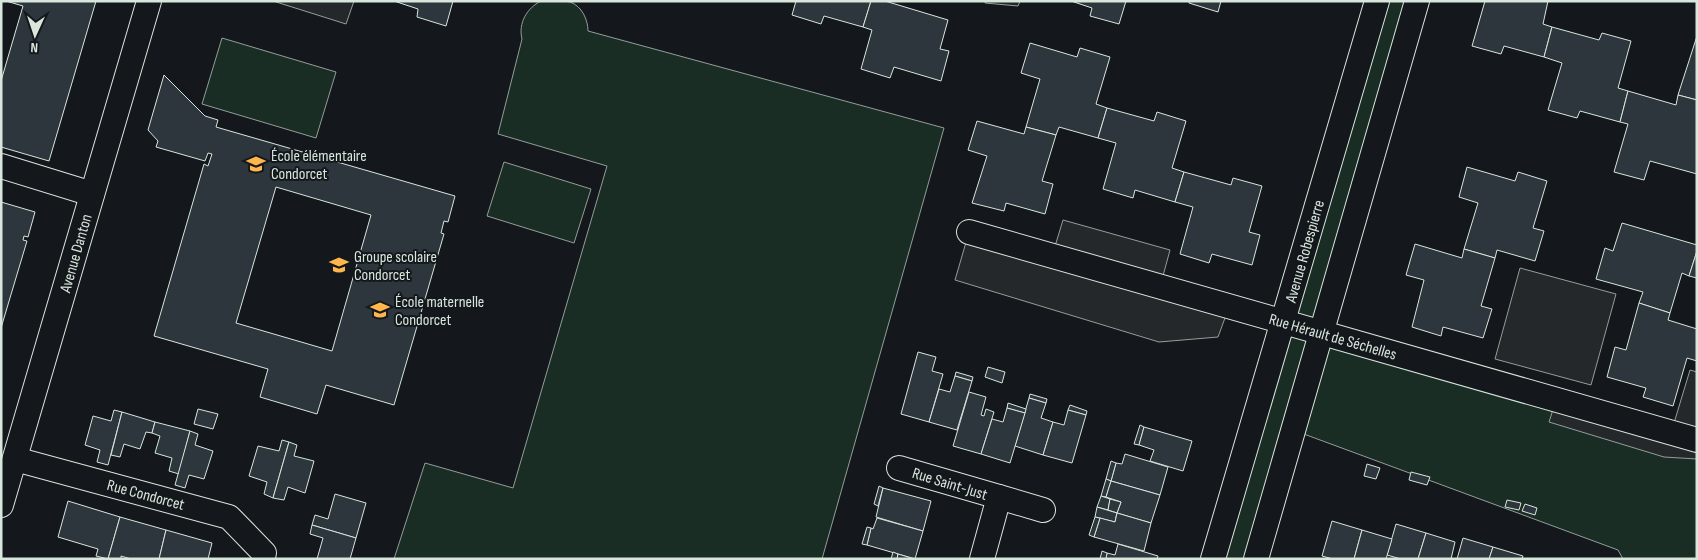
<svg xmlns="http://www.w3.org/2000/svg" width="1698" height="560" viewBox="0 0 1698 560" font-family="'Sofia Sans Condensed',sans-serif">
  <rect width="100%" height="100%" fill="#14181c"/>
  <!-- green -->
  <g fill="#1a2d24" stroke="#939e99">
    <path d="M541,1C550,1 562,0 570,2C582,6 588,20 588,31L944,128L822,559H394L425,463L513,488L607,166L498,134L522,39C518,23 527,8 541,1Z"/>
    <path d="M1377,1H1417L1319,340L1697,440V559H1623L1618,550L1293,430L1256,559H1213Z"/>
    <path d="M222,38L336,72L316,138L202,104Z"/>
    <path d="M504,162L591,189L574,243L487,216Z"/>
  </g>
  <!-- parking -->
  <g fill="#24282b" stroke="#939e99">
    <path d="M273,1H354L346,24Z"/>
    <path d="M985,1H1020L1018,6L985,3Z"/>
    <path d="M1063,220L1170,250L1160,287L1229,307L1218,337L1159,342L955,280L969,232L1052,256Z"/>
    <path d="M1520,268L1616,294L1591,385L1495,359Z"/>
    <path d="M1690,370L1697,372V459L1664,457L1549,422L1556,400L1671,433Z"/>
  </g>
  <!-- building -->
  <g fill="#2c363c" stroke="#d8e6dc" fill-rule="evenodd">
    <path d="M6,1H96L49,161L1,147V81L23,6Z"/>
    <path d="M394,1H453L446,26L417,17L418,9Z"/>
    <path d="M796,1H871L863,27L824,16L821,24L792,15Z"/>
    <path d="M871,1H885L948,20L940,49L949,51L941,81L894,67L890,78L861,69L872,30L863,27Z"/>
    <path d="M1071,1H1126L1119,24L1090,16L1092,8Z"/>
    <path d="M1189,1H1221L1218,12L1189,3Z"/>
    <path d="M1485,1H1548L1543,24L1552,27L1544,57L1504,46L1501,54L1472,46Z"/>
    <path d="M1552,27L1599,40L1602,33L1631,41L1618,88L1628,91L1620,122L1580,111L1577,118L1548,110L1562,63L1544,57Z"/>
    <path d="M1697,36V100L1678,95Z"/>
    <path d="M1030,43L1077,57L1080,48L1110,57L1096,104L1107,108L1098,138L1059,127L1056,135L1026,127L1040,79L1021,73Z"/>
    <path d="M164,75L205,116L218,120L216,127L455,196L448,222L444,221L441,233L444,234L394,405L326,385L317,414L260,397L268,369L154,336L204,164L208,166L212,154L208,153L205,161L156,147L158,141L148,130ZM276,187L371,215L332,351L236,323Z"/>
    <path d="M1628,91L1676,105L1678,95L1697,100V174L1650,161L1644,180L1614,172L1628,124L1620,122Z"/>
    <path d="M1107,108L1154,121L1157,112L1186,121L1172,168L1184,172L1175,202L1135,190L1133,198L1103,189L1116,143L1098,138Z"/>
    <path d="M977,121L1024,134L1026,127L1056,135L1042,181L1053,184L1045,214L1006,203L1004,211L972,203L987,156L968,150Z"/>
    <path d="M1467,167L1515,181L1518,172L1547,181L1533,228L1544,231L1535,261L1497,250L1495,258L1464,249L1478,203L1459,197Z"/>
    <path d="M1184,172L1231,185L1233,178L1262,186L1249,232L1260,235L1252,265L1212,254L1209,263L1180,254L1193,207L1175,202Z"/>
    <path d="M1,202L35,212L28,237L24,236L23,240L27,241L1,328Z"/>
    <path d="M1622,223L1697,245V251L1689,276L1682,273L1670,313L1639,303L1643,292L1596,279L1605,248L1613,251Z"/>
    <path d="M1415,244L1462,258L1464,249L1495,258L1481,306L1492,309L1483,338L1443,327L1441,336L1412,327L1424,280L1406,275Z"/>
    <path d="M1697,251V278L1689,276Z"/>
    <path d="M1639,303L1670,313L1668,320L1697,329V361L1687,358L1673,406L1643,397L1646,388L1607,377L1615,347L1626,350Z"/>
    <path d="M918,352L936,357L932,371L943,374L929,422L901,414Z"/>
    <path d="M988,367L1005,372L1002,383L985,377Z"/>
    <path d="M956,372L973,377L972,381L955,376Z"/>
    <path d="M955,376L972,381L957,430L929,422L939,389L950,392Z"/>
    <path d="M969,392L986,397L981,415L984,416L986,409L994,412L981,454L953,446Z"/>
    <path d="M1030,394L1047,399L1046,403L1029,398Z"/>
    <path d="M1029,398L1046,403L1041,418L1053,422L1043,455L1015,446Z"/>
    <path d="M1008,403L1026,409L1025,413L1007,408Z"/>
    <path d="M1070,405L1087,411L1086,415L1068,410Z"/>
    <path d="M1007,408L1025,413L1010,463L981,454L992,419L1003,422Z"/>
    <path d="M198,409L218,414L213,429L194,424Z"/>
    <path d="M114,410L122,412L108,465L97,462L100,450L85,445L93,416L111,421Z"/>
    <path d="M1068,410L1086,415L1072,463L1043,455L1053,422L1064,425Z"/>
    <path d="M122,412L155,422L152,433L146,432L140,449L124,444L120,457L111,455Z"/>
    <path d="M155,422L190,431L179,474L169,471L172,458L155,453L160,436L152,433Z"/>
    <path d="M1140,425L1144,427L1139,445L1134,444Z"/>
    <path d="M1144,427L1192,441L1183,471L1150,461L1154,450L1139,445Z"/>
    <path d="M190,431L198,434L195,445L213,451L204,479L189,475L185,488L175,485Z"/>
    <path d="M282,440L289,442L273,498L264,494L267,482L249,476L258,446L279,451Z"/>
    <path d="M289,442L297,445L294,456L314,461L305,493L288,487L284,500L273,498Z"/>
    <path d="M1125,454L1168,467L1160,495L1111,481L1116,463L1122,464Z"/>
    <path d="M1111,461L1116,463L1111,481L1106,479Z"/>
    <path d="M1367,464L1380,468L1376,479L1364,476Z"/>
    <path d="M1411,472L1430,477L1427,485L1409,480Z"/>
    <path d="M1106,479L1111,481L1106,497L1101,496Z"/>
    <path d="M1111,481L1160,495L1151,523L1117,513L1121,502L1106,497Z"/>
    <path d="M879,486L883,488L878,506L874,504Z"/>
    <path d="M883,488L931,501L923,531L876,517Z"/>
    <path d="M335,494L366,503L356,538L312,525L315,515L328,519Z"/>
    <path d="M1101,496L1110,499L1108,510L1097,507Z"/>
    <path d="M1110,499L1121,502L1117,513L1108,510Z"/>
    <path d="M1507,500L1521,503L1519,510L1505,507Z"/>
    <path d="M68,501L120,517L108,559L96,556L98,549L58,537Z"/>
    <path d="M1525,504L1537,508L1535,515L1522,511Z"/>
    <path d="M1097,507L1117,513L1115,522L1095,517Z"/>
    <path d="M1117,513L1151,523L1144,551L1094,537L1100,518L1115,522Z"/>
    <path d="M120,517L166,530L159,559H131L121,556V559H108Z"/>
    <path d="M1095,517L1100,518L1094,537L1089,535Z"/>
    <path d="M877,518L923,531L915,559L867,545L871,528L873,529Z"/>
    <path d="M1332,521L1362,530L1354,559H1333L1322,556Z"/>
    <path d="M1396,524L1426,533L1418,559H1401L1387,555Z"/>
    <path d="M312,525L356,538L350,559H317L323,538L310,534Z"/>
    <path d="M867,527L871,528L867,545L862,544Z"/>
    <path d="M166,530L212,543L208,559H159Z"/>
    <path d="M1362,530L1392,539L1386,559H1354Z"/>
    <path d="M1426,533L1455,542L1451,559H1418Z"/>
    <path d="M1463,538L1493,547L1489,559H1457Z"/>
    <path d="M1118,544L1158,556L1157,559H1106L1107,553L1115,555Z"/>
    <path d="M1493,547L1523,556L1522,559H1489Z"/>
    <path d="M1102,551L1107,553L1106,559H1100Z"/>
    <path d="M893,552L898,554L897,559H891Z"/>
    <path d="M898,554L915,559H897Z"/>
  </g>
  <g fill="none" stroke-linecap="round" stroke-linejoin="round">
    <!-- minor casing -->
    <g stroke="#d8e6dc" stroke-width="26">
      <g id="minor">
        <path d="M1,166L92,194"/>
        <path d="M969,232L1697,440"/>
        <path d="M15,459L229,517L264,553"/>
        <path d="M899,468L999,497L982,559"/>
        <path d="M999,497L1043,510"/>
        <path d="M1,505L149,1"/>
        <path d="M1213,559L1377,1"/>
        <path d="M1256,559L1417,1"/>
      </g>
    </g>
    <!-- minor -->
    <use href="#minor" stroke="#14181c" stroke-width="24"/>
  </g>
  <!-- icons -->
  <defs>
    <g id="school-bare" transform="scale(1.5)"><path d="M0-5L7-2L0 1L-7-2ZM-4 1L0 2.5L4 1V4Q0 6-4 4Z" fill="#ffb74d" stroke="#14181c" stroke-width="2.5" paint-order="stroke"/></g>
  </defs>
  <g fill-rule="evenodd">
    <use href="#school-bare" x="256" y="164"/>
    <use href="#school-bare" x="339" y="265"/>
    <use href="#school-bare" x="380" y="310"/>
  </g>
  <g text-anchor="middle" stroke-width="4" stroke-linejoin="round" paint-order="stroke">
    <!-- poi labels -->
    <g font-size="16" fill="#d8e6dc" stroke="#14181c" text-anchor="start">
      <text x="271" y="161">École élémentaire<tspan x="271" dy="18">Condorcet</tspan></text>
      <text x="354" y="262">Groupe scolaire<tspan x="354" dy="18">Condorcet</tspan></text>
      <text x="395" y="307">École maternelle<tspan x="395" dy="18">Condorcet</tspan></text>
    </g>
    <!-- street labels -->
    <g font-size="16" fill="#d8e6dc" stroke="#14181c">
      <text transform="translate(1304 251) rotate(-74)" y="6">Avenue Robespierre</text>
      <text transform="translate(75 253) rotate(-74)" y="6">Avenue Danton</text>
      <text transform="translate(1333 336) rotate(16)" y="6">Rue Hérault de Séchelles</text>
      <text transform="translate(950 483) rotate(17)" y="6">Rue Saint-Just</text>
      <text transform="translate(146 494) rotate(15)" y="6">Rue Condorcet</text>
    </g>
  </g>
  <!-- border -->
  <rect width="1698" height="560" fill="none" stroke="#d8e6dc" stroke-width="5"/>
  <!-- north arrow -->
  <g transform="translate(35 35) rotate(183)" stroke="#14181c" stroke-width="4" paint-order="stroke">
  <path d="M0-4L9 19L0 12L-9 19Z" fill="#d8e6dc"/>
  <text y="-8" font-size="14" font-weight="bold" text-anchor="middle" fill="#d8e6dc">N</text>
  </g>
</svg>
